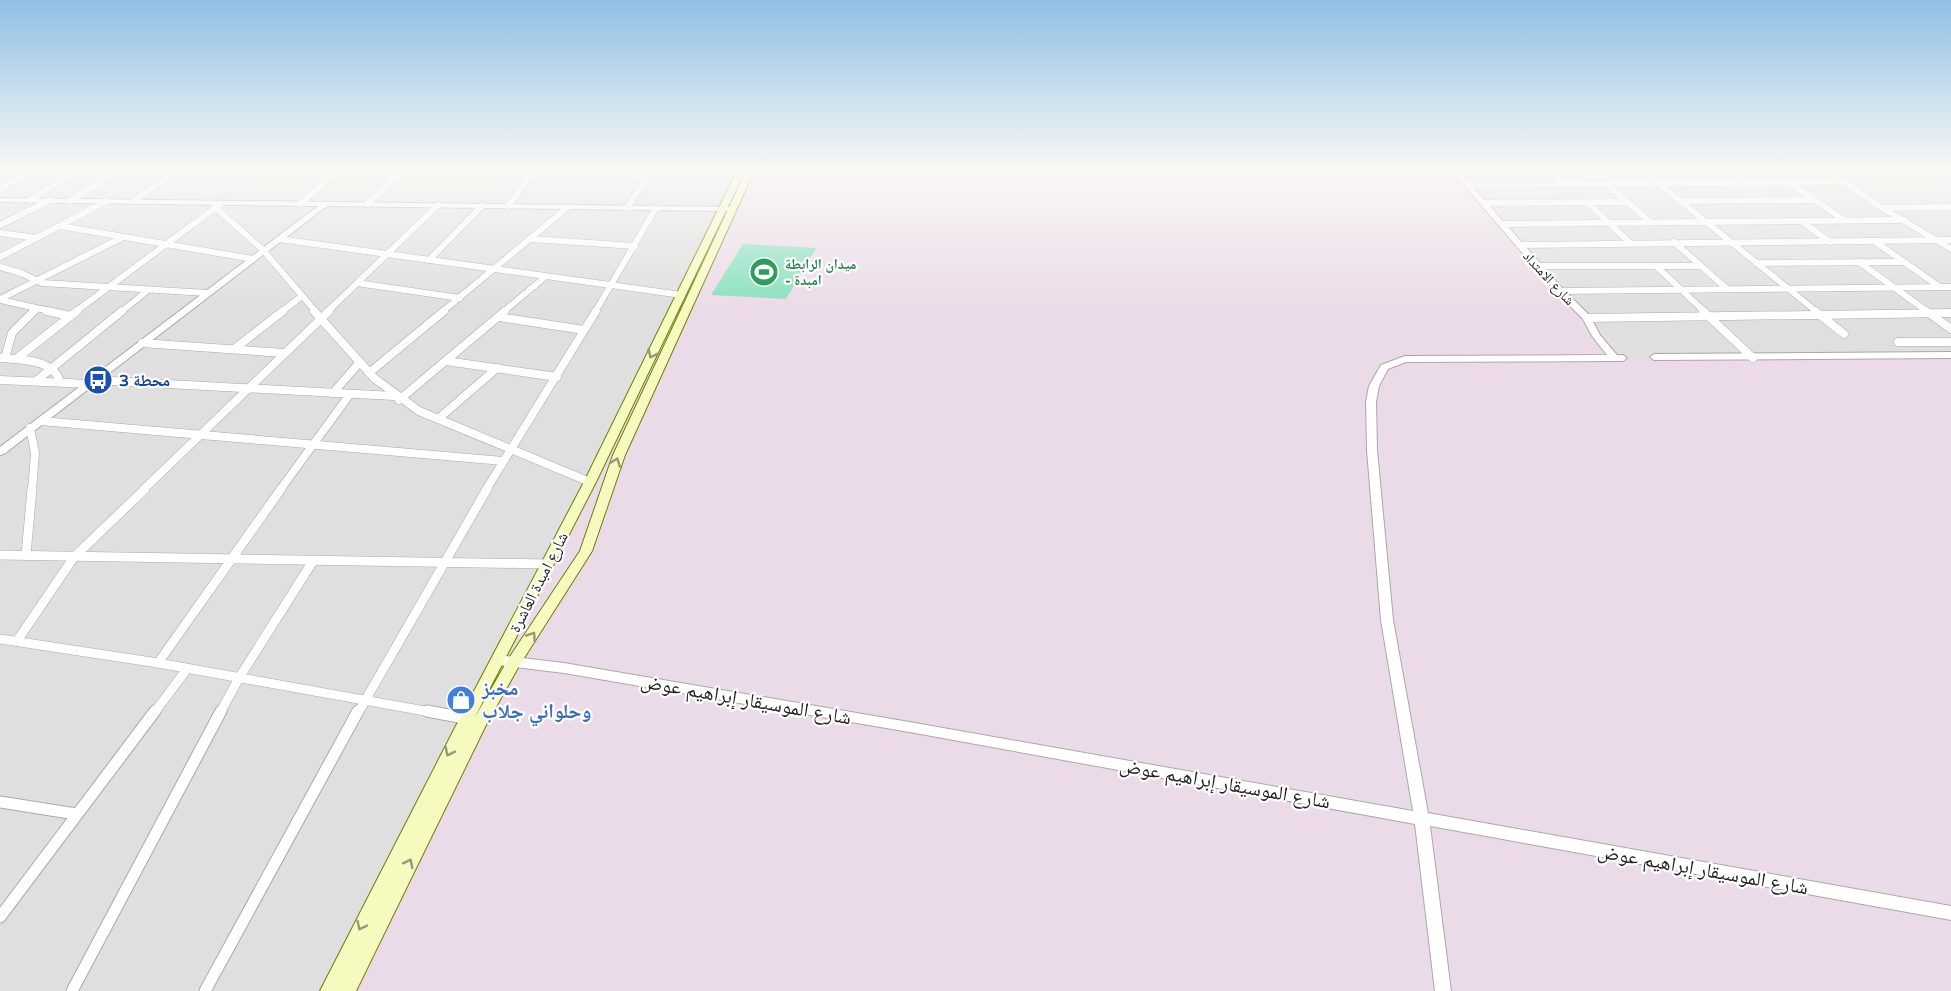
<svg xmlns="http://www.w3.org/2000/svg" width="1951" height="991" viewBox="0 0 1951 991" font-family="'Varela Round','Noto Naskh Arabic',sans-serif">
  <rect width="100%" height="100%" fill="#f2efe9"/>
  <!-- residential -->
  <rect fill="#e0dfdf" x="0" y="169" width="1951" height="822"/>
  <!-- industrial -->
  <path fill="#ebdbe8" d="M743,169H1453L1629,360L1951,354V991H349Z"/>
  <!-- pitch -->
  <path fill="#88e0be" d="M743,244L816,248L786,299L711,295Z"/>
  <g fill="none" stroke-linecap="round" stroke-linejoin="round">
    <!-- minor-far3 casing -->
    <g stroke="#a9a9a9" stroke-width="7">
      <g id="minor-far3">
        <path d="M1549,169L1564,184"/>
        <path d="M1641,169L1817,312"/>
        <path d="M1730,169L1749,182"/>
        <path d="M1826,169L1882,208L1951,249"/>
        <path d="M180,170L250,169"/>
        <path d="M401,172L648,175"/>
        <path d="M1789,182L1844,220"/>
        <path d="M1607,184L1650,222"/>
        <path d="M1468,185L1845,182"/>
        <path d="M0,189L34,169"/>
        <path d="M30,200L80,169"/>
        <path d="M70,201L120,169"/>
        <path d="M133,201L180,169"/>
        <path d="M1680,201L1815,200"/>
        <path d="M1587,202L1630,243"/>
        <path d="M1485,203L1626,202"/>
        <path d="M300,204L340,169"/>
        <path d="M367,204L404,170"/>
        <path d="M508,206L535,171"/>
        <path d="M215,207L263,250L316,312"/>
        <path d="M627,208L652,169"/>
        <path d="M1883,208L1951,207"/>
        <path d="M1801,221L1830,242"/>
        <path d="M1502,224L1905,220"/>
        <path d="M0,225L50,200"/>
        <path d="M60,226L253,259"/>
        <path d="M0,233L37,238"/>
        <path d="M279,239L682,295"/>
        <path d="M531,239L635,246"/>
        <path d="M1874,241L1940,287"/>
        <path d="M1674,242L1727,289"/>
        <path d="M1519,245L1951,240"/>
        <path d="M0,257L107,201"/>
        <path d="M429,260L482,206"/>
        <path d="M1859,262L1928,312"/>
        <path d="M1756,263L1904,262"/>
        <path d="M1538,266H1700"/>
        <path d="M1656,266L1705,312"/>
        <path d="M0,267L21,273L42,283L207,293"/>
        <path d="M357,283L460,298"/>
        <path d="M1560,291L1951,287"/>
        <path d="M0,299L123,237"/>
        <path d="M0,300L54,312"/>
        <path d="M33,312L36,309"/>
        <path d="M75,312L219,205"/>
        <path d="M121,312L148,290"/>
        <path d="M281,312L302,296"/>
        <path d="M327,312L438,205"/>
        <path d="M442,312L568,207"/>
        <path d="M503,312L545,277"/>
        <path d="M595,312L656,208"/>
      </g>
    </g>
    <!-- minor-far2 casing -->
    <g stroke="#a9a9a9" stroke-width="9">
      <g id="minor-far2">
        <path d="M47,311L70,316"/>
        <path d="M314,311L374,378L419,411L590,482"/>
        <path d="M1703,311L1753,358"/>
        <path d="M1815,311L1844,334"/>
        <path d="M1926,311L1951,329"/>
        <path d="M499,317L584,330"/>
        <path d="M1587,318L1951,313"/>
        <path d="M1898,342H1951"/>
        <path d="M142,343L284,353"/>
        <path d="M234,349L283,311"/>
        <path d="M0,358C19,359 54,359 60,382"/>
        <path d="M5,358L12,333L34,311"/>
        <path d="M16,359L77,311"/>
        <path d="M446,361L557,377"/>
        <path d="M369,373L444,311"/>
        <path d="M0,380L89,384"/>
        <path d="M94,380L394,396"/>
        <path d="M36,381L122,311"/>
        <path d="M333,393L359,363"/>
        <path d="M399,400L505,311"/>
        <path d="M438,419L497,368"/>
        <path d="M41,421L503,461"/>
        <path d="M30,428L35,453L32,490"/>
        <path d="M143,490L329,311"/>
        <path d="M280,490L350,394"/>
        <path d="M486,490L596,311"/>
      </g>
    </g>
    <!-- minor-far1 casing -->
    <g stroke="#a9a9a9" stroke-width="10">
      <g id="minor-far1">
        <path d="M0,555L547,564"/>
        <path d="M26,555L32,489"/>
        <path d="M0,639L158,663L436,713"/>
        <path d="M17,641L74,557L145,489"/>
        <path d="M158,663L281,489"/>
        <path d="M154,713L187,669"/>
        <path d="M220,713L239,678L313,561"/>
        <path d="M358,713L487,489"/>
      </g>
    </g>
    <!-- minor casing -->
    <g stroke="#a9a9a9" stroke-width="13">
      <g id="minor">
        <path d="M427,711L470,719"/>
        <path d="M0,802L76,814"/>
        <path d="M0,917L155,711"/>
        <path d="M72,991L221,711"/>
        <path d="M205,991L358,711"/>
      </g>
    </g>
    <!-- tertiary casing -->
    <g stroke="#a9a9a9" stroke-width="2">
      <g id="tertiary">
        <path d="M1450,169H1457L1563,289L1590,316L1600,335L1617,355H1623L1627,358L1623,361L1406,362L1388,369L1379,386L1376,402L1377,450L1393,620L1428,813L1951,906V920L1430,826L1451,991H1435L1415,824L915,733L564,673L498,665L494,663L492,660L494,657L498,655L564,663L915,723L1413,811L1381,620L1367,450L1366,402L1369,386L1381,365L1405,356L1607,355L1592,336L1583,319L1557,293Z"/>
        <path d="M0,198L732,207L736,209L732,211L327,206L4,454L0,455V447L318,206L0,202Z"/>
        <path d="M1951,352V358L1654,360L1650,357L1654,354Z"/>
      </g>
    </g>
    <!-- secondary casing -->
    <g stroke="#707d05" stroke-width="2">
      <path id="secondary" d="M738,169H746L596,482L474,719L509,658L580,551L613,455L747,169H755L625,455L592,551L519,666L487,723L356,991H320L462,714L584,482Z"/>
    </g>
    <!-- minor-far3 -->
    <use href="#minor-far3" stroke="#fff" stroke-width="6"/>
    <!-- minor-far2 -->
    <use href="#minor-far2" stroke="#fff" stroke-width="8"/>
    <!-- minor-far1 -->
    <use href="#minor-far1" stroke="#fff" stroke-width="9"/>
    <!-- minor -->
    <use href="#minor" stroke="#fff" stroke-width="11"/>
    <!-- tertiary -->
    <use href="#tertiary" fill="#fff" fill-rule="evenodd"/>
    <!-- secondary -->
    <use href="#secondary" fill="#f7fabf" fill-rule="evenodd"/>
  </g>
  <!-- one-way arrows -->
  <defs><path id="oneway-chevron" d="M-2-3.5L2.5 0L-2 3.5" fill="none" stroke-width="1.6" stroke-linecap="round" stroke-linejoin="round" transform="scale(1.5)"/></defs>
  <g stroke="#979978">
    <use href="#oneway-chevron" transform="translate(652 354) rotate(117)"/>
    <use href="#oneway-chevron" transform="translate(616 462) rotate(-70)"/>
    <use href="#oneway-chevron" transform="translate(532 636) rotate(-56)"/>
    <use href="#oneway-chevron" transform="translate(449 752) rotate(117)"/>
    <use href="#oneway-chevron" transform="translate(409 863) rotate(-63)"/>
    <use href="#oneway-chevron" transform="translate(361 926) rotate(116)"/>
  </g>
  <!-- sky -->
  <linearGradient id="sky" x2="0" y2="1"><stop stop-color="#8fc0e4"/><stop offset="0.55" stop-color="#f9f8f5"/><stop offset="1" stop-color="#f9f8f5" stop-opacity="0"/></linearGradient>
  <rect width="1951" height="308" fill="url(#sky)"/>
  <!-- icons -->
  <defs>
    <g id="stadium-disc" transform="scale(1.5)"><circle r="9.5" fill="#2e9e5b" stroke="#fff"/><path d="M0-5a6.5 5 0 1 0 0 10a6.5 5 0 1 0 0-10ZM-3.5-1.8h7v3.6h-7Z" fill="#fff"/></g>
    <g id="bus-disc" transform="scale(1.5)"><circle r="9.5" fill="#1a4fb4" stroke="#fff"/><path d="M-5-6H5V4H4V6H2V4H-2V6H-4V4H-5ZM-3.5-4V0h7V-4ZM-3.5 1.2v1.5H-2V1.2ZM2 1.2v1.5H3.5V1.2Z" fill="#fff"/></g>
    <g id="shop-disc" transform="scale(1.5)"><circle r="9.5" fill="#3f7fe0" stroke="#fff"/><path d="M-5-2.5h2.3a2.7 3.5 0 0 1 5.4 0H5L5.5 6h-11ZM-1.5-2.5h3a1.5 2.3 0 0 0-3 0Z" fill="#fff"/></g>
  </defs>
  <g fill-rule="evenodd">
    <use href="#stadium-disc" x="764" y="272"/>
    <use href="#bus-disc" x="98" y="380"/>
    <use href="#shop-disc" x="461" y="700"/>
  </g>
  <g text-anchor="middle" stroke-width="4.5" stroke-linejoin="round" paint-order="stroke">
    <!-- far-leisure labels -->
    <g font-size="14" font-weight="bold" fill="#27864d" stroke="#fff" text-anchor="start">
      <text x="785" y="269">ميدان الرابطة<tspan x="785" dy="16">- امبدة</tspan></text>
    </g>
    <!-- far-street labels -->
    <g font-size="14" fill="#222" stroke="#fff">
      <text transform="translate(1549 278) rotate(47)" y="5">شارع الامتداد</text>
    </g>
    <!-- transit labels -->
    <g font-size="16" font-weight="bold" fill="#164399" stroke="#fff" text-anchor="start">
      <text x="119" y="386">محطة 3</text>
    </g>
    <!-- street labels -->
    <g font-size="16" fill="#222" stroke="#fff">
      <text transform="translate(538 582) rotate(-63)" y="6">شارع امبدة العاشرة</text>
    </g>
    <!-- near-shop labels -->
    <g font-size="20" font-weight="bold" fill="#366cbe" stroke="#fff" text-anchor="start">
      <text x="482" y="695">مخبز<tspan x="482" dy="23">وحلواني جلاب</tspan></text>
    </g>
    <!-- near-street labels -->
    <g font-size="20" fill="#222" stroke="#fff">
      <text transform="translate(746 699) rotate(10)" y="7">شارع الموسيقار إبراهيم عوض</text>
      <text transform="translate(1225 783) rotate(10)" y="7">شارع الموسيقار إبراهيم عوض</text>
      <text transform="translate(1703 869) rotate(10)" y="7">شارع الموسيقار إبراهيم عوض</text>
    </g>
  </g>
</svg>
